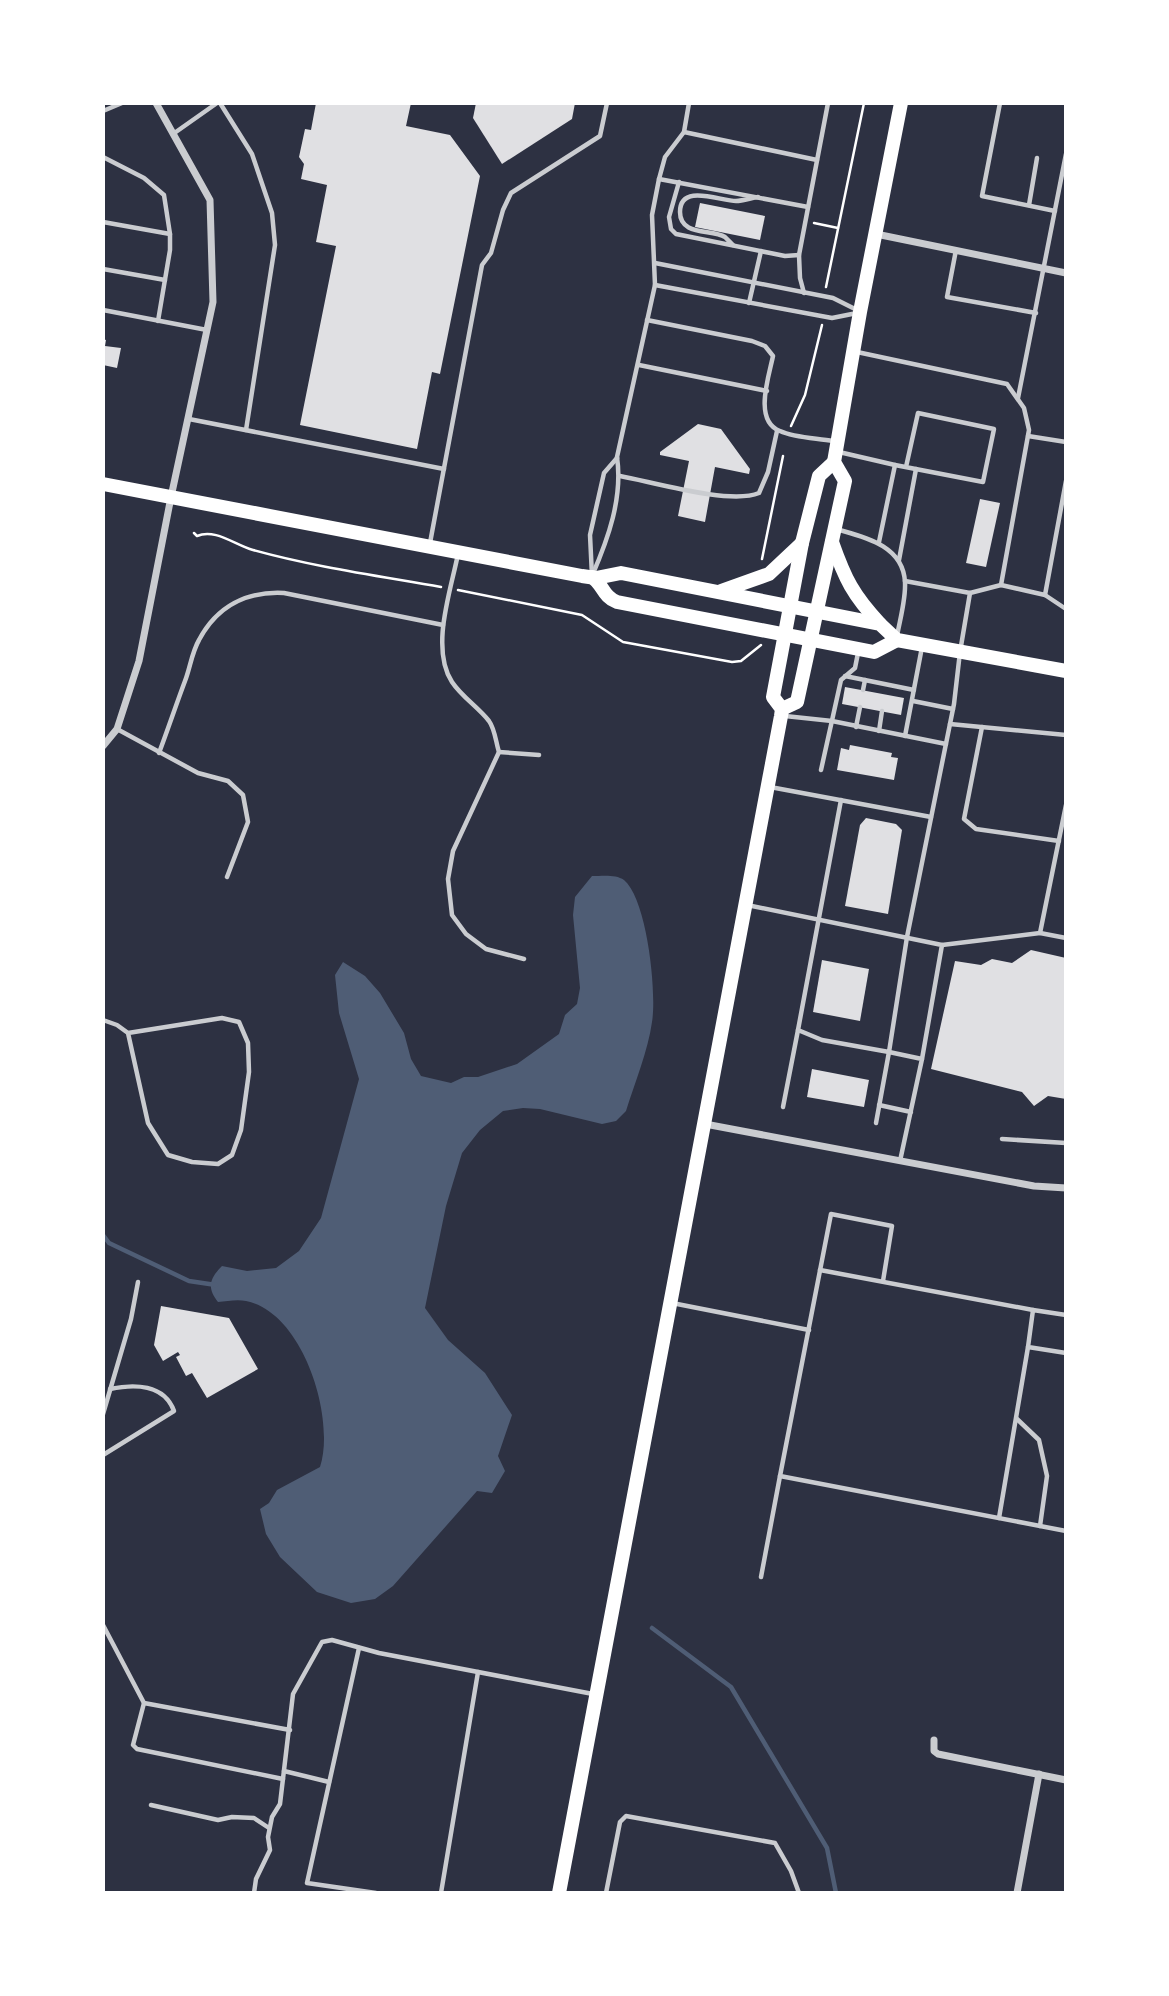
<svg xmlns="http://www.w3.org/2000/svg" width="1169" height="1996" viewBox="0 0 1169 1996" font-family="'Varela Round',sans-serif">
  <rect width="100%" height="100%" fill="#2d3142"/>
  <!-- water -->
  <path fill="#4f5d75" d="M592,876C602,876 616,874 624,880C647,899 657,992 652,1022C648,1051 635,1082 626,1111L616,1121L602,1124L540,1109L523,1108L503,1111L480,1130L462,1153L446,1206L425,1308L448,1340L485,1373L512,1415L498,1456L505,1471L492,1493L477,1491L393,1586L375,1599L351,1603L317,1592L280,1557L266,1534L260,1509L269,1503L277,1490L320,1467C336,1418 303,1312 246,1301C238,1299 227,1301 218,1302C207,1288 209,1279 222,1266L247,1271L276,1268L299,1251L321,1218L359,1079L339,1013L335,975L343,962L365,976L380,993L404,1033L411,1059L421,1076L451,1083L464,1077H478L517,1064L559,1034L565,1015L577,1004L580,988L573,915L575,897Z"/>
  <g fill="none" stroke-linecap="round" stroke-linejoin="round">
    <!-- stream -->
    <g stroke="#4f5d75" stroke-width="4.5">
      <path d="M103,1235L109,1243L189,1281L216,1285"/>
      <path d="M652,1628L731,1687L827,1848L836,1893"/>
    </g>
  </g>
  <!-- building -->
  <g fill="#e0e0e3">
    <path d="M316,103H411L406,126L450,135L480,176L440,374L432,372L417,449L300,425L336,246L316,242L327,185L301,179L304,164L299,157L305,129L311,130Z"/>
    <path d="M476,103H575L572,119L502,164L473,118Z"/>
    <path d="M700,203L765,216L760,240L695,227Z"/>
    <path d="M103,339L106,340L105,346L121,348L117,368L103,365Z"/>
    <path d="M698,424L721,429L750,469L749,474L715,467L705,522L678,516L689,461L660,455V452Z"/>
    <path d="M980,499L1000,503L986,567L966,563Z"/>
    <path d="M845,687L904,698L901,715L842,704Z"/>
    <path d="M850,745L892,753L891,757L898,758L894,780L837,770L841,748L849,750Z"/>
    <path d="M866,818L896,824L902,830L888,914L845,906L860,825Z"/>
    <path d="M1031,950L1066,958V1099L1048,1096L1034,1106L1022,1092L931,1069L955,961L981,965L992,959L1012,963Z"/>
    <path d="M822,960L869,969L860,1021L813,1012Z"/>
    <path d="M812,1069L869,1080L864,1107L807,1097Z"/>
    <path d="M161,1306L229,1318L258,1369L207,1398L192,1373L186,1376L176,1357L180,1355L178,1352L163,1361L154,1345Z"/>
  </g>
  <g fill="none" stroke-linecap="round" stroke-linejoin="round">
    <!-- path -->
    <g stroke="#fff" stroke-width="2.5">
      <path d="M814,223L838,228"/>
      <path d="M826,287L864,103"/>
      <path d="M791,426L805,395L822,325"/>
      <path d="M194,533L197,536C215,528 235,545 253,550C314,567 379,576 441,587"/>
      <path d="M762,559L783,456"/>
      <path d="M458,590L582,615L623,642L732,662L741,661L761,645"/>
    </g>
    <!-- service -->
    <g stroke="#caccd0" stroke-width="4.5">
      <path d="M220,103L252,154L272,213L275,245L246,430"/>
      <path d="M1000,103L982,196L1055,211"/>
      <path d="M103,111L122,103"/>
      <path d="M684,132L817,160"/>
      <path d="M173,134L217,103"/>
      <path d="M103,157L144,178L164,195L170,234V250L158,321"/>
      <path d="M659,179L808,207"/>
      <path d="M679,182L669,217L671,229L676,234L785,256L799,255"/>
      <path d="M1029,205L1037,158"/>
      <path d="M103,222L170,234"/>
      <path d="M733,245C732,244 725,237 725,237C711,229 680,236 680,212C680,183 720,201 736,201C743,201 751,198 758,197"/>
      <path d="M956,250L947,297L1036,313"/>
      <path d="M655,263L833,298L859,311"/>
      <path d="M103,269L165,280"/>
      <path d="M655,285L832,318L857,313"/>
      <path d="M804,293L800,278L799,255L828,103"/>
      <path d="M749,303L761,251"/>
      <path d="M103,310L207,330"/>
      <path d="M647,320L752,341L765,346L773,356C769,376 753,421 780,431C795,438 817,438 833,441"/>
      <path d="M857,352L1007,384L1024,408L1029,430L1001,585"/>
      <path d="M639,365L767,391"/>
      <path d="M1018,398L1066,154"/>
      <path d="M189,419L444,469"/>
      <path d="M1028,436L1066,442"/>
      <path d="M839,452L895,465L879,542"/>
      <path d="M895,465L983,482L994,429L918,413L906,467"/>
      <path d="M620,476C653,482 730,505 759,493L768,472L777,431"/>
      <path d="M836,529C864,537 903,545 905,582C906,599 900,619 897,636"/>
      <path d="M430,543L482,265L491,253L503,210L511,193L600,136L607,103"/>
      <path d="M458,554C451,590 430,648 452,682C462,697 478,707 489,721C495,729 496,743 499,752L453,851L448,879L452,915L466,934L486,949L524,959"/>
      <path d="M899,560L916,469"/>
      <path d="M592,576C608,539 623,498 617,457L655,285L652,215L659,179L665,157L684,132L689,103"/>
      <path d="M592,576L590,535L604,473L617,458"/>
      <path d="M970,593L1001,585L1045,595L1066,609"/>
      <path d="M1045,595L1066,481"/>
      <path d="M845,676L914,690"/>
      <path d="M863,690L865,680"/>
      <path d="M913,701L953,709"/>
      <path d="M785,716L832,721L946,744"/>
      <path d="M950,724L1066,735"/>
      <path d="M856,727L860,707"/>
      <path d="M982,727L964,819L976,829L1059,841"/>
      <path d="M117,729L198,773L228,781L243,795L248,822L227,877"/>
      <path d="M879,731L882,711"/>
      <path d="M905,736L922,647"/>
      <path d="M499,752L539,755"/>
      <path d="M159,753C168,729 176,705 185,681C190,668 192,652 199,640C217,606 247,591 284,593L443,625"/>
      <path d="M821,770L841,680L855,668L858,653"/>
      <path d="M770,787L931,817"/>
      <path d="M841,800L798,1030L822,1040L889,1052L907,937L954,704L960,652L970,593L905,581"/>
      <path d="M747,905L942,945L922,1059"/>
      <path d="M1040,933L1066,938"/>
      <path d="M942,945L1040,933L1066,805"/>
      <path d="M103,1020L117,1025L128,1033L148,1123L168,1155L192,1162L218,1164L232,1155L241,1130L249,1072L248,1043L239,1022L222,1018L128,1033"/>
      <path d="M879,1105L911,1112"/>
      <path d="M783,1107L798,1030"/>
      <path d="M876,1123L889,1052L922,1059L900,1161"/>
      <path d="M1002,1139L1066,1143"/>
      <path d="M820,1270L1033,1310"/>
      <path d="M883,1281L892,1226L831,1214L780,1476L1066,1531"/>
      <path d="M672,1303L809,1330"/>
      <path d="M1066,1315L1033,1310L1028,1347L1066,1353"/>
      <path d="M103,1414L131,1319L138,1282"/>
      <path d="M1017,1419L1039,1440L1047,1476L1040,1526"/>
      <path d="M103,1455L174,1411C164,1384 134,1384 110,1389"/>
      <path d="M999,1518L1028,1347"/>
      <path d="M761,1577L780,1476"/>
      <path d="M103,1625L144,1703L290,1730"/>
      <path d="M359,1648L307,1883L376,1893"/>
      <path d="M144,1703L133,1745L137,1749L283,1779"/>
      <path d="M284,1771L329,1782"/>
      <path d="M151,1805L218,1820L232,1817L254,1818L269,1828"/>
      <path d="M254,1893L256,1879L270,1850L268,1837L272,1817L280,1804L293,1694L322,1642L332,1640L379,1653L593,1694"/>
      <path d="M441,1893L478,1672"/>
      <path d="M606,1893L620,1822L626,1816L775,1843L791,1871L799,1893"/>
    </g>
    <!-- minor -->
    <g stroke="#caccd0" stroke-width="7">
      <path d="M876,234L1066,273"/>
      <path d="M103,746L117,729L139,661L171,497L213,302L210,200L156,103"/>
      <path d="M705,1124L1034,1186L1066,1188"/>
      <path d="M934,1740V1751L938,1754L1066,1780"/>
      <path d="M1017,1893L1039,1774"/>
    </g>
    <!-- secondary -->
    <g stroke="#fff" stroke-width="14">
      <path d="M103,484L582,576L596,578L621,573L880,624L897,640L1066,671"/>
      <path d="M832,542C845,579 853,595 880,624"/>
      <path d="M592,577C603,584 603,597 617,602L874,652L897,640"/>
      <path d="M721,591L769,574L802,543"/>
      <path d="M782,709L797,702L845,481L834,462L860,312L901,103"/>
      <path d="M559,1893L781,716L782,709L773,697L802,543L819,476L834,462"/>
    </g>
  </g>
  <!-- border -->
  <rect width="1169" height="1996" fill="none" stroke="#ffffff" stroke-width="210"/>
</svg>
